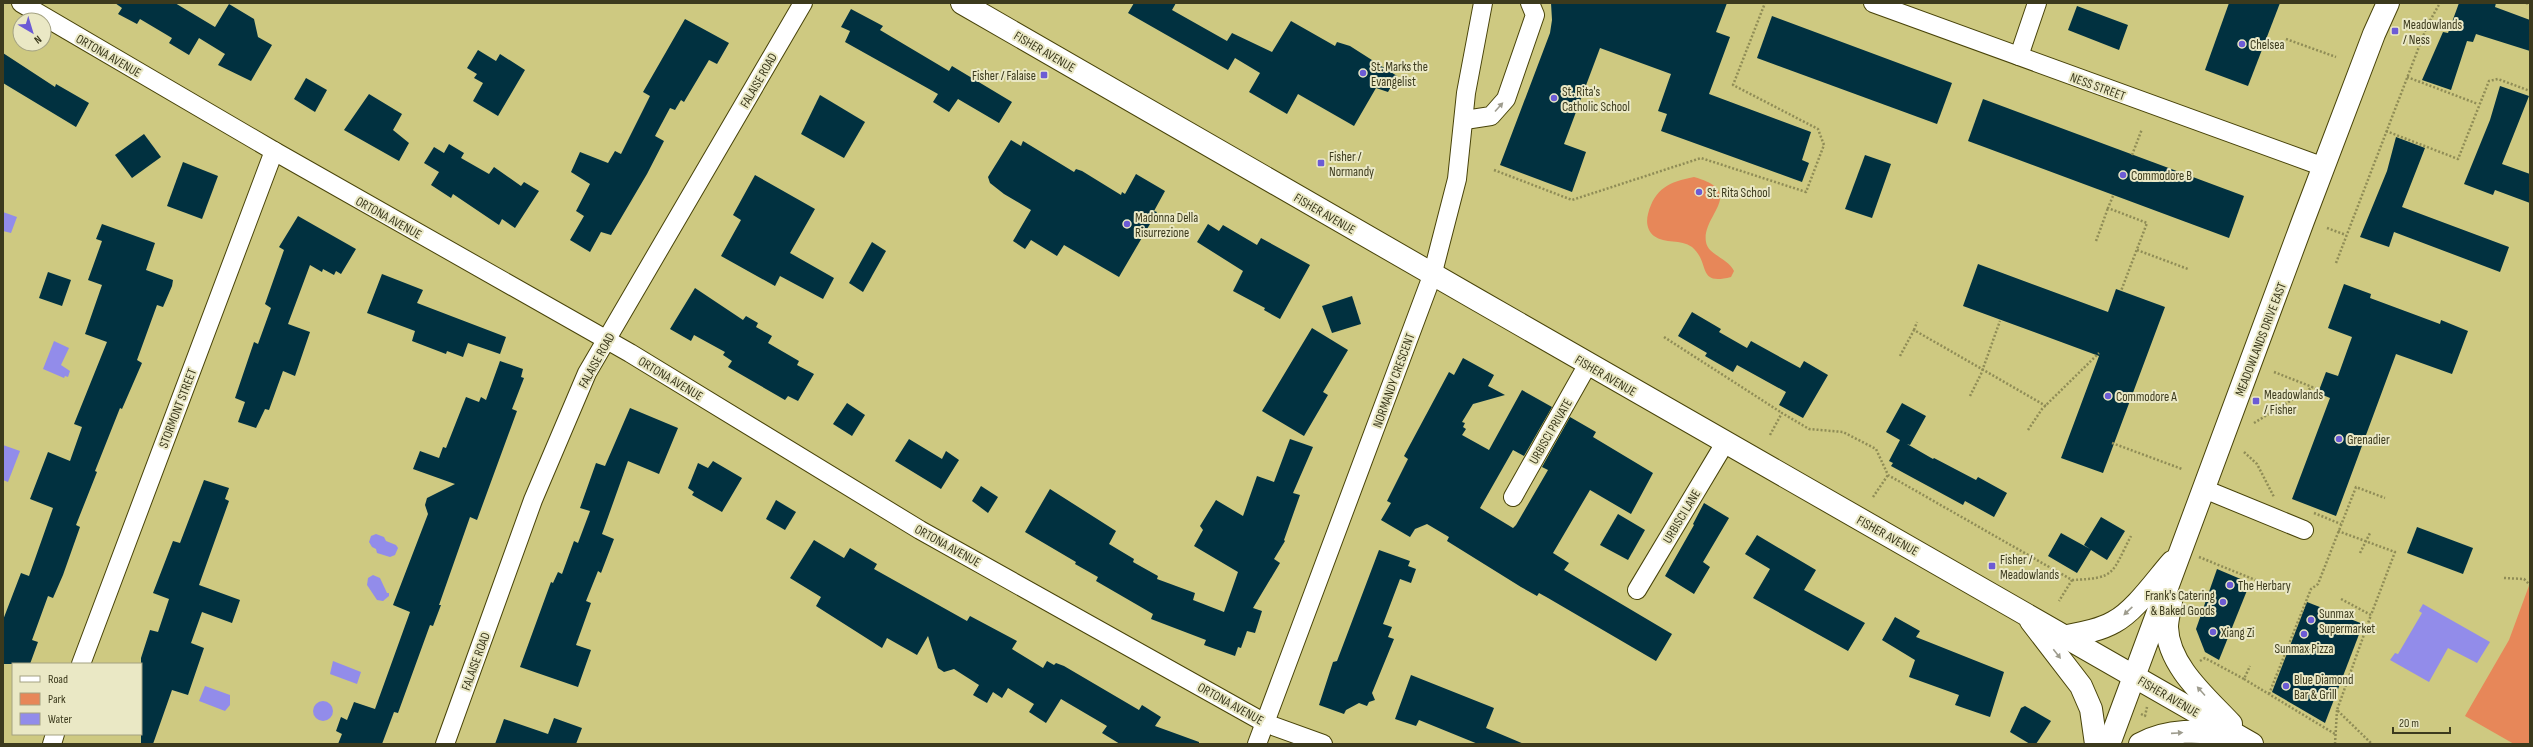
<svg xmlns="http://www.w3.org/2000/svg" width="2533" height="747" viewBox="0 0 2533 747" font-family="'Sofia Sans Condensed',sans-serif">
  <rect width="100%" height="100%" fill="#cec981"/>
  <!-- green -->
  <g fill="#e78759">
    <path d="M1694,177C1748,192 1701,215 1706,242C1708,255 1728,258 1734,271L1731,277C1696,286 1711,263 1692,247C1681,239 1665,244 1654,236C1647,230 1646,222 1648,214C1655,188 1669,182 1694,177Z"/>
    <path d="M2530,583V744H2514L2465,716L2509,640Z"/>
  </g>
  <!-- water -->
  <g fill="#928cea">
    <path d="M3,212L17,217L11,233L3,231Z"/>
    <path d="M54,341L69,348L61,365L70,371L68,377L65,376L64,378L43,369Z"/>
    <path d="M3,445L20,451L8,482L3,480Z"/>
    <path d="M376,534L384,537L386,541L396,545L398,548L395,555L390,557L377,553L376,549L372,547L369,542L371,536Z"/>
    <path d="M373,575L380,578L387,593H389V596L383,601L377,600L367,585L368,578Z"/>
    <path d="M2423,604L2490,642L2477,663L2448,648L2429,682L2390,660L2395,653L2398,654L2422,613L2419,611Z"/>
    <path d="M333,661L361,672L357,684L330,674Z"/>
    <path d="M205,686L230,695V705L225,711L199,701Z"/>
    <circle cx="323" cy="711" r="10"/>
  </g>
  <!-- building -->
  <g fill="#013140">
    <path d="M115,3H175L215,27L229,4L254,19L258,37L272,45L251,81L218,65L225,54L199,38L189,55L169,43L172,38L140,19L137,24L118,14L122,8Z"/>
    <path d="M1134,3H1176L1172,10L1227,41L1232,33L1272,52L1291,21L1335,46L1337,42L1350,46L1397,76L1388,92L1376,88L1354,126L1298,94L1287,114L1249,92L1260,73L1235,58L1228,70L1128,13Z"/>
    <path d="M1551,3H1727L1716,32L1730,37L1709,94L1811,132L1802,160L1809,163L1802,182L1661,131L1667,114L1658,111L1671,74L1600,48L1564,144L1586,152L1572,192L1500,165L1550,33L1552,20Z"/>
    <path d="M2229,3H2280L2248,86L2205,70Z"/>
    <path d="M2459,3H2496L2495,7L2530,20V51L2476,34L2473,42L2467,41L2451,90L2422,80L2443,32L2448,33Z"/>
    <path d="M2077,6L2128,25L2119,50L2068,30Z"/>
    <path d="M851,9L883,26L880,30L949,71L952,66L1012,102L999,123L958,99L949,112L933,102L938,94L845,42L850,31L841,27Z"/>
    <path d="M1772,16L1952,83L1937,124L1757,58Z"/>
    <path d="M685,19L729,43L717,64L709,60L684,102L681,100L675,110L670,108L655,136L664,141L647,174L611,235L601,232L590,252L570,240L584,216L576,211L590,184L571,172L580,152L608,163L615,151L621,154L650,96L643,92Z"/>
    <path d="M478,50L496,61L500,54L525,70L498,116L473,101L483,83L474,78L477,74L467,68Z"/>
    <path d="M3,53L55,87L56,84L89,103L76,127L3,83Z"/>
    <path d="M306,78L327,90L315,112L294,99Z"/>
    <path d="M2500,86L2529,96L2502,164L2530,174V203L2495,190L2493,195L2464,184L2490,120Z"/>
    <path d="M369,94L402,114L393,130L409,143L399,161L344,130Z"/>
    <path d="M820,95L865,122L844,158L801,134Z"/>
    <path d="M1983,99L2244,196L2229,238L1968,141Z"/>
    <path d="M144,134L161,157L132,178L115,155Z"/>
    <path d="M2396,137L2425,148L2402,207L2509,247L2500,272L2394,232L2389,247L2360,237L2387,171Z"/>
    <path d="M1011,140L1021,146L1023,141L1074,172L1076,169L1082,171L1121,195L1122,192L1125,194L1136,174L1165,191L1154,211L1157,212L1119,277L1064,245L1057,256L1031,240L1025,249L1013,241L1031,210L1004,194L990,183L988,177Z"/>
    <path d="M449,144L464,153L461,158L489,174L494,167L521,186L524,182L539,191L515,228L502,219L499,225L453,194L451,198L431,185L439,172L424,163L434,147L444,153Z"/>
    <path d="M1865,155L1891,164L1872,218L1845,209Z"/>
    <path d="M183,162L218,176L202,219L167,206Z"/>
    <path d="M755,175L815,209L790,253L834,278L823,299L780,276L775,286L721,256L741,220L733,215Z"/>
    <path d="M298,216L356,249L341,274L336,271L334,275L323,269L322,272L310,265L288,324L310,332L295,376L283,371L269,410L265,409L256,428L238,422L245,402L235,398L254,342L258,344L271,308L265,304L284,250L279,247Z"/>
    <path d="M102,224L155,243L146,270L173,280L172,286L163,307L157,305L137,360L142,363L122,409L120,408L95,471L97,472L76,525L80,527L63,575L53,598L48,596L32,640L38,642L30,664H3V620L21,573L29,576L53,508L30,499L48,452L70,461L82,427L74,424L107,342L85,334L102,285L88,280L102,241L96,239Z"/>
    <path d="M1208,224L1219,231L1223,225L1257,245L1261,238L1310,265L1280,319L1264,310L1265,308L1233,291L1243,271L1197,242Z"/>
    <path d="M872,242L886,251L863,292L849,283Z"/>
    <path d="M1978,264L2108,312L2116,289L2165,307L2103,473L2061,458L2099,356L1963,306Z"/>
    <path d="M48,272L71,280L62,306L39,298Z"/>
    <path d="M382,274L423,290L417,303L506,337L500,354L468,343L463,357L447,351L446,354L412,341L415,331L367,313Z"/>
    <path d="M2344,284L2371,294L2370,298L2440,324L2441,320L2468,331L2452,374L2396,354L2336,516L2292,499L2330,398L2318,393L2326,372L2338,376L2352,337L2328,328Z"/>
    <path d="M695,288L743,320L746,316L758,323L756,327L772,336L768,343L799,361L797,365L814,374L798,401L788,396L785,400L728,367L732,361L723,355L725,352L694,335L691,341L670,329Z"/>
    <path d="M1352,296L1361,324L1332,333L1322,306Z"/>
    <path d="M1692,312L1721,329L1719,332L1747,348L1751,341L1800,368L1804,361L1828,375L1803,418L1779,405L1786,392L1737,365L1733,372L1705,356L1707,353L1678,336Z"/>
    <path d="M1312,328L1348,350L1323,392L1328,395L1304,436L1262,411Z"/>
    <path d="M1463,358L1494,375L1488,386L1505,395L1473,404L1462,422L1465,423L1463,427L1466,429L1462,435L1489,450L1522,390L1552,407L1524,456L1513,450L1480,508L1513,528L1516,525L1548,470L1542,467L1570,417L1596,432L1593,437L1653,473L1631,514L1590,490L1553,553L1569,563L1564,570L1672,634L1656,661L1548,598L1539,593L1537,596L1521,587L1447,541L1449,537L1427,524L1415,529L1410,537L1381,520L1391,503L1387,501L1408,459L1404,456L1449,372L1454,375Z"/>
    <path d="M500,361L523,369L521,377L524,378L512,409L517,411L477,520L470,517L439,605H441L433,626L430,625L398,713L394,712L382,744H338L342,734L336,731L341,717L347,720L354,702L375,709L410,612L393,605L428,514L425,505L427,498L455,484L413,469L420,451L439,458L443,447L446,448L466,397L479,402L481,397L486,400Z"/>
    <path d="M847,403L865,415L852,436L833,424Z"/>
    <path d="M1902,403L1926,416L1910,445L1907,444L1933,459L1934,458L1976,480L1978,477L2007,493L1994,517L1965,501L1963,505L1891,466L1893,463L1889,461L1900,440L1886,432Z"/>
    <path d="M630,408L678,428L659,474L628,461L602,534L614,539L601,573L598,571L586,601L591,603L576,645L591,650L578,687L520,667L551,582L553,583L558,572L562,574L574,541L578,543L590,511L580,508L596,463L605,466Z"/>
    <path d="M909,439L942,459L946,451L959,460L941,489L895,461Z"/>
    <path d="M1290,439L1313,447L1293,493L1300,495L1284,540L1285,541L1274,559L1280,563L1253,608L1262,611L1255,633L1247,631L1241,648L1238,647L1235,656L1204,645L1206,640L1151,619L1153,614L1096,581L1098,577L1075,564L1076,562L1025,532L1050,489L1116,531L1109,544L1134,559L1133,562L1158,576L1157,579L1195,593L1193,600L1224,612L1238,572L1194,546L1203,530L1200,526L1216,500L1243,516L1257,476L1274,482Z"/>
    <path d="M713,461L742,478L722,512L692,495L694,492L688,488L698,463L708,468Z"/>
    <path d="M204,480L229,488L225,499L229,501L199,585L240,600L232,623L202,612L191,643L204,648L188,695L172,690L153,744H141V658L150,630L158,632L169,599L153,593L173,541L180,543Z"/>
    <path d="M981,486L998,497L988,513L972,501Z"/>
    <path d="M776,500L796,512L785,530L766,519Z"/>
    <path d="M1704,503L1729,518L1703,562L1710,567L1694,594L1665,576L1694,525L1693,524Z"/>
    <path d="M1618,514L1645,530L1628,560L1600,545Z"/>
    <path d="M2101,517L2125,531L2107,560L2091,550L2077,573L2048,556L2061,533L2090,549L2084,545Z"/>
    <path d="M2417,527L2473,548L2463,574L2407,553Z"/>
    <path d="M1757,535L1816,570L1804,590L1865,623L1848,651L1753,598L1770,569L1745,554Z"/>
    <path d="M814,540L844,558L850,548L877,564L874,569L967,621L970,616L1017,641L1012,649L1043,668L1047,661L1054,665L1056,663L1064,666L1139,710L1142,705L1161,717L1155,726L1199,742V744H1120L1102,733L1107,726L1061,699L1046,723L1029,712L1034,704L1008,688L1002,698L993,692L987,703L973,695L979,685L954,669L944,672L938,668L928,636L917,655L887,638L882,648L816,606L821,597L790,578Z"/>
    <path d="M1379,550L1410,561L1408,566L1416,569L1411,583L1400,579L1383,624L1392,627L1388,637L1394,639L1372,693L1375,700L1369,702L1367,706L1359,703L1346,710L1344,714L1319,705L1333,662L1337,661Z"/>
    <path d="M2217,569L2250,583L2219,660L2205,652L2196,629Z"/>
    <path d="M2307,602L2363,624L2325,723L2272,692Z"/>
    <path d="M1895,617L1920,631L1916,637L2004,672L1990,717L1955,705L1959,695L1909,677L1915,660L1882,640Z"/>
    <path d="M1411,675L1494,708L1486,728L1524,744H1478L1419,720L1416,726L1395,719Z"/>
    <path d="M2025,706L2051,721L2036,744H2030L2010,732L2021,708Z"/>
    <path d="M554,718L582,728L576,744H495L504,719L548,734Z"/>
  </g>
  <g fill="none" stroke-linecap="round" stroke-linejoin="round">
    <!-- minor casing -->
    <g stroke="#484309" stroke-width="20">
      <g id="minor">
        <path d="M21,3L274,151L630,353L920,530L1265,723L1323,744"/>
        <path d="M1873,3L2324,167"/>
        <path d="M2019,56L2037,3"/>
        <path d="M1465,120L1491,116L1506,99L1535,15L1530,3"/>
        <path d="M2204,489L2304,530"/>
        <path d="M1513,497L1588,364"/>
        <path d="M1637,590L1725,443"/>
        <path d="M81,664L274,151"/>
        <path d="M52,744L55,734"/>
        <path d="M445,744L533,500L587,373L803,3"/>
        <path d="M1257,744L1432,276L1457,179L1466,93L1483,3"/>
      </g>
    </g>
    <!-- major casing -->
    <g stroke="#484309" stroke-width="24">
      <g id="major">
        <path d="M962,3C1391,252 1822,496 2252,744"/>
        <path d="M2171,602C2170,610 2167,619 2167,627C2168,666 2207,698 2231,724"/>
        <path d="M2031,621L2081,686L2091,709L2096,744"/>
        <path d="M2067,636C2083,633 2100,630 2114,622C2135,611 2156,580 2172,562"/>
        <path d="M2109,744L2303,221L2374,34L2388,3"/>
        <path d="M2140,744C2167,729 2201,729 2230,737"/>
      </g>
    </g>
    <!-- path -->
    <g stroke="#8f8c56" stroke-width="2.5" stroke-dasharray="2 2" stroke-linecap="butt">
      <path d="M2526,3L2530,4"/>
      <path d="M2286,39L2336,57"/>
      <path d="M2407,77L2478,104"/>
      <path d="M2386,131L2458,159L2489,81L2498,79L2530,91"/>
      <path d="M2132,155L2142,129"/>
      <path d="M1494,170L1572,200L1701,158L1806,192L1824,145L1818,129L1733,85L1765,3"/>
      <path d="M2113,196L2108,208L2147,223L2121,291"/>
      <path d="M2327,228L2346,235"/>
      <path d="M2096,241L2108,208"/>
      <path d="M2137,250L2188,269"/>
      <path d="M2336,263L2427,26L2440,3"/>
      <path d="M1914,330L1917,322"/>
      <path d="M1664,337L1782,413"/>
      <path d="M1900,356L1914,330L2046,406"/>
      <path d="M2274,372L2320,390"/>
      <path d="M1970,396L1981,374L2000,321"/>
      <path d="M2254,423L2313,387"/>
      <path d="M2028,430L2042,409L2099,353"/>
      <path d="M1770,435L1782,413L1809,429L1843,432L1876,449L1888,475L2072,580L2059,601"/>
      <path d="M2112,443L2182,469"/>
      <path d="M2244,452L2257,464L2274,497"/>
      <path d="M1873,497L1888,475"/>
      <path d="M2314,513L2341,524"/>
      <path d="M2338,531L2395,552L2371,615"/>
      <path d="M2360,553L2370,533"/>
      <path d="M2199,557L2280,590"/>
      <path d="M2504,578L2524,579L2530,585"/>
      <path d="M2072,580C2117,578 2111,574 2131,536"/>
      <path d="M2341,599L2371,615L2337,710L2372,744"/>
      <path d="M2200,661L2205,658L2244,679L2250,666"/>
      <path d="M2244,679L2335,734"/>
      <path d="M2269,694L2311,589L2318,584L2356,487L2385,498"/>
      <path d="M2141,714L2145,716L2147,707"/>
      <path d="M2335,744L2337,710"/>
    </g>
    <!-- minor -->
    <use href="#minor" stroke="#fff" stroke-width="18"/>
    <!-- major -->
    <use href="#major" stroke="#fff" stroke-width="22"/>
  </g>
  <!-- one-way arrows -->
  <defs><path id="oneway-solid" d="M-6-.8H1V-3.2L6.5 0L1 3.2V.8H-6Z"/></defs>
  <g fill="#9e9c8e">
    <use href="#oneway-solid" transform="translate(1499 107) rotate(-48)"/>
    <use href="#oneway-solid" transform="translate(2128 611) rotate(137)"/>
    <use href="#oneway-solid" transform="translate(2057 654) rotate(52)"/>
    <use href="#oneway-solid" transform="translate(2201 691) rotate(-132)"/>
    <use href="#oneway-solid" transform="translate(2177 733) rotate(-4)"/>
  </g>
  <!-- markers -->
  <g fill="#6c5bd5" stroke="#eae8c5" stroke-width="1.5">
    <rect x="2391" y="27" width="8" height="8" rx="2"/>
    <circle cx="2242" cy="44" r="4"/>
    <circle cx="1363" cy="73" r="4"/>
    <rect x="1040" y="71" width="8" height="8" rx="2"/>
    <circle cx="1554" cy="98" r="4"/>
    <rect x="1317" y="159" width="8" height="8" rx="2"/>
    <circle cx="2123" cy="175" r="4"/>
    <circle cx="1699" cy="192" r="4"/>
    <circle cx="1127" cy="224" r="4"/>
    <circle cx="2108" cy="396" r="4"/>
    <rect x="2252" y="397" width="8" height="8" rx="2"/>
    <circle cx="2339" cy="439" r="4"/>
    <rect x="1988" y="562" width="8" height="8" rx="2"/>
    <circle cx="2230" cy="585" r="4"/>
    <circle cx="2223" cy="602" r="4"/>
    <circle cx="2311" cy="620" r="4"/>
    <circle cx="2213" cy="632" r="4"/>
    <circle cx="2304" cy="634" r="4"/>
    <circle cx="2286" cy="686" r="4"/>
  </g>
  <g text-anchor="middle" stroke-width="4" stroke-linejoin="round" paint-order="stroke">
    <!-- poi labels -->
    <g font-size="13" fill="#3c3a1d" stroke="#eae8c5" text-anchor="start">
      <text x="2403" y="29">Meadowlands<tspan x="2403" dy="15">/ Ness</tspan></text>
      <text x="2250" y="49">Chelsea</text>
      <text x="1371" y="71">St. Marks the<tspan x="1371" dy="15">Evangelist</tspan></text>
      <text x="1036" y="80" text-anchor="end">Fisher / Falaise</text>
      <text x="1562" y="96">St. Rita's<tspan x="1562" dy="15">Catholic School</tspan></text>
      <text x="1329" y="161">Fisher /<tspan x="1329" dy="15">Normandy</tspan></text>
      <text x="2131" y="180">Commodore B</text>
      <text x="1707" y="197">St. Rita School</text>
      <text x="1135" y="222">Madonna Della<tspan x="1135" dy="15">Risurrezione</tspan></text>
      <text x="2264" y="399">Meadowlands<tspan x="2264" dy="15">/ Fisher</tspan></text>
      <text x="2116" y="401">Commodore A</text>
      <text x="2347" y="444">Grenadier</text>
      <text x="2000" y="564">Fisher /<tspan x="2000" dy="15">Meadowlands</tspan></text>
      <text x="2238" y="590">The Herbary</text>
      <text x="2215" y="600" text-anchor="end">Frank's Catering<tspan x="2215" dy="15">&amp; Baked Goods</tspan></text>
      <text x="2319" y="618">Sunmax<tspan x="2319" dy="15">Supermarket</tspan></text>
      <text x="2221" y="637">Xiang Zi</text>
      <text x="2304" y="653" text-anchor="middle">Sunmax Pizza</text>
      <text x="2294" y="684">Blue Diamond<tspan x="2294" dy="15">Bar &amp; Grill</tspan></text>
    </g>
    <!-- street labels -->
    <g font-size="13" fill="#3c3a1d" stroke="#eae8c5">
      <text transform="translate(1045 51) rotate(30)" y="5">FISHER AVENUE</text>
      <text transform="translate(109 55) rotate(30)" y="5">ORTONA AVENUE</text>
      <text transform="translate(758 80) rotate(-60)" y="5">FALAISE ROAD</text>
      <text transform="translate(2098 86) rotate(20)" y="5">NESS STREET</text>
      <text transform="translate(1325 213) rotate(30)" y="5">FISHER AVENUE</text>
      <text transform="translate(389 217) rotate(29)" y="5">ORTONA AVENUE</text>
      <text transform="translate(2260 339) rotate(-69)" y="5">MEADOWLANDS DRIVE EAST</text>
      <text transform="translate(596 360) rotate(-61)" y="5">FALAISE ROAD</text>
      <text transform="translate(1606 375) rotate(30)" y="5">FISHER AVENUE</text>
      <text transform="translate(671 378) rotate(31)" y="5">ORTONA AVENUE</text>
      <text transform="translate(1393 380) rotate(-70)" y="5">NORMANDY CRESCENT</text>
      <text transform="translate(177 408) rotate(-69)" y="5">STORMONT STREET</text>
      <text transform="translate(1550 431) rotate(-60)" y="5">URBISCI PRIVATE</text>
      <text transform="translate(1681 516) rotate(-59)" y="5">URBISCI LANE</text>
      <text transform="translate(1888 535) rotate(29)" y="5">FISHER AVENUE</text>
      <text transform="translate(948 545) rotate(29)" y="5">ORTONA AVENUE</text>
      <text transform="translate(475 661) rotate(-70)" y="5">FALAISE ROAD</text>
      <text transform="translate(2169 696) rotate(30)" y="5">FISHER AVENUE</text>
      <text transform="translate(1231 703) rotate(29)" y="5">ORTONA AVENUE</text>
    </g>
  </g>
  <!-- border -->
  <rect width="2533" height="747" fill="none" stroke="#3c3a1d" stroke-width="8"/>
  <!-- legend -->
  <rect x="12" y="663" width="130" height="72" fill="#eae8c5" stroke="#a4a282"/>
  <rect x="20" y="676" width="20" height="6" fill="#ffffff" stroke="#a4a282"/>
  <text x="48" y="683" font-size="12" fill="#3c3a1d">Road</text>
  <rect x="20" y="693" width="20" height="12" fill="#e78759" stroke="#a4a282"/>
  <text x="48" y="703" font-size="12" fill="#3c3a1d">Park</text>
  <rect x="20" y="713" width="20" height="12" fill="#928cea" stroke="#a4a282"/>
  <text x="48" y="723" font-size="12" fill="#3c3a1d">Water</text>
  <!-- north arrow -->
  <g transform="translate(32 32) rotate(142)"><circle r="19" fill="#eae8c5" stroke="#a4a282"/>
  <path d="M0-3L7 15L0 10L-7 15Z" fill="#6c5bd5"/>
  <text y="-6" font-size="11" font-weight="bold" text-anchor="middle" fill="#3c3a1d">N</text>
  </g>
  <!-- scale -->
  <path d="M2393 727v6h57v-6" fill="none" stroke="#3c3a1d" stroke-width="2"/>
  <text x="2399" y="727" font-size="12" fill="#3c3a1d" stroke="#eae8c5" stroke-width="3" paint-order="stroke">20 m</text>
</svg>
